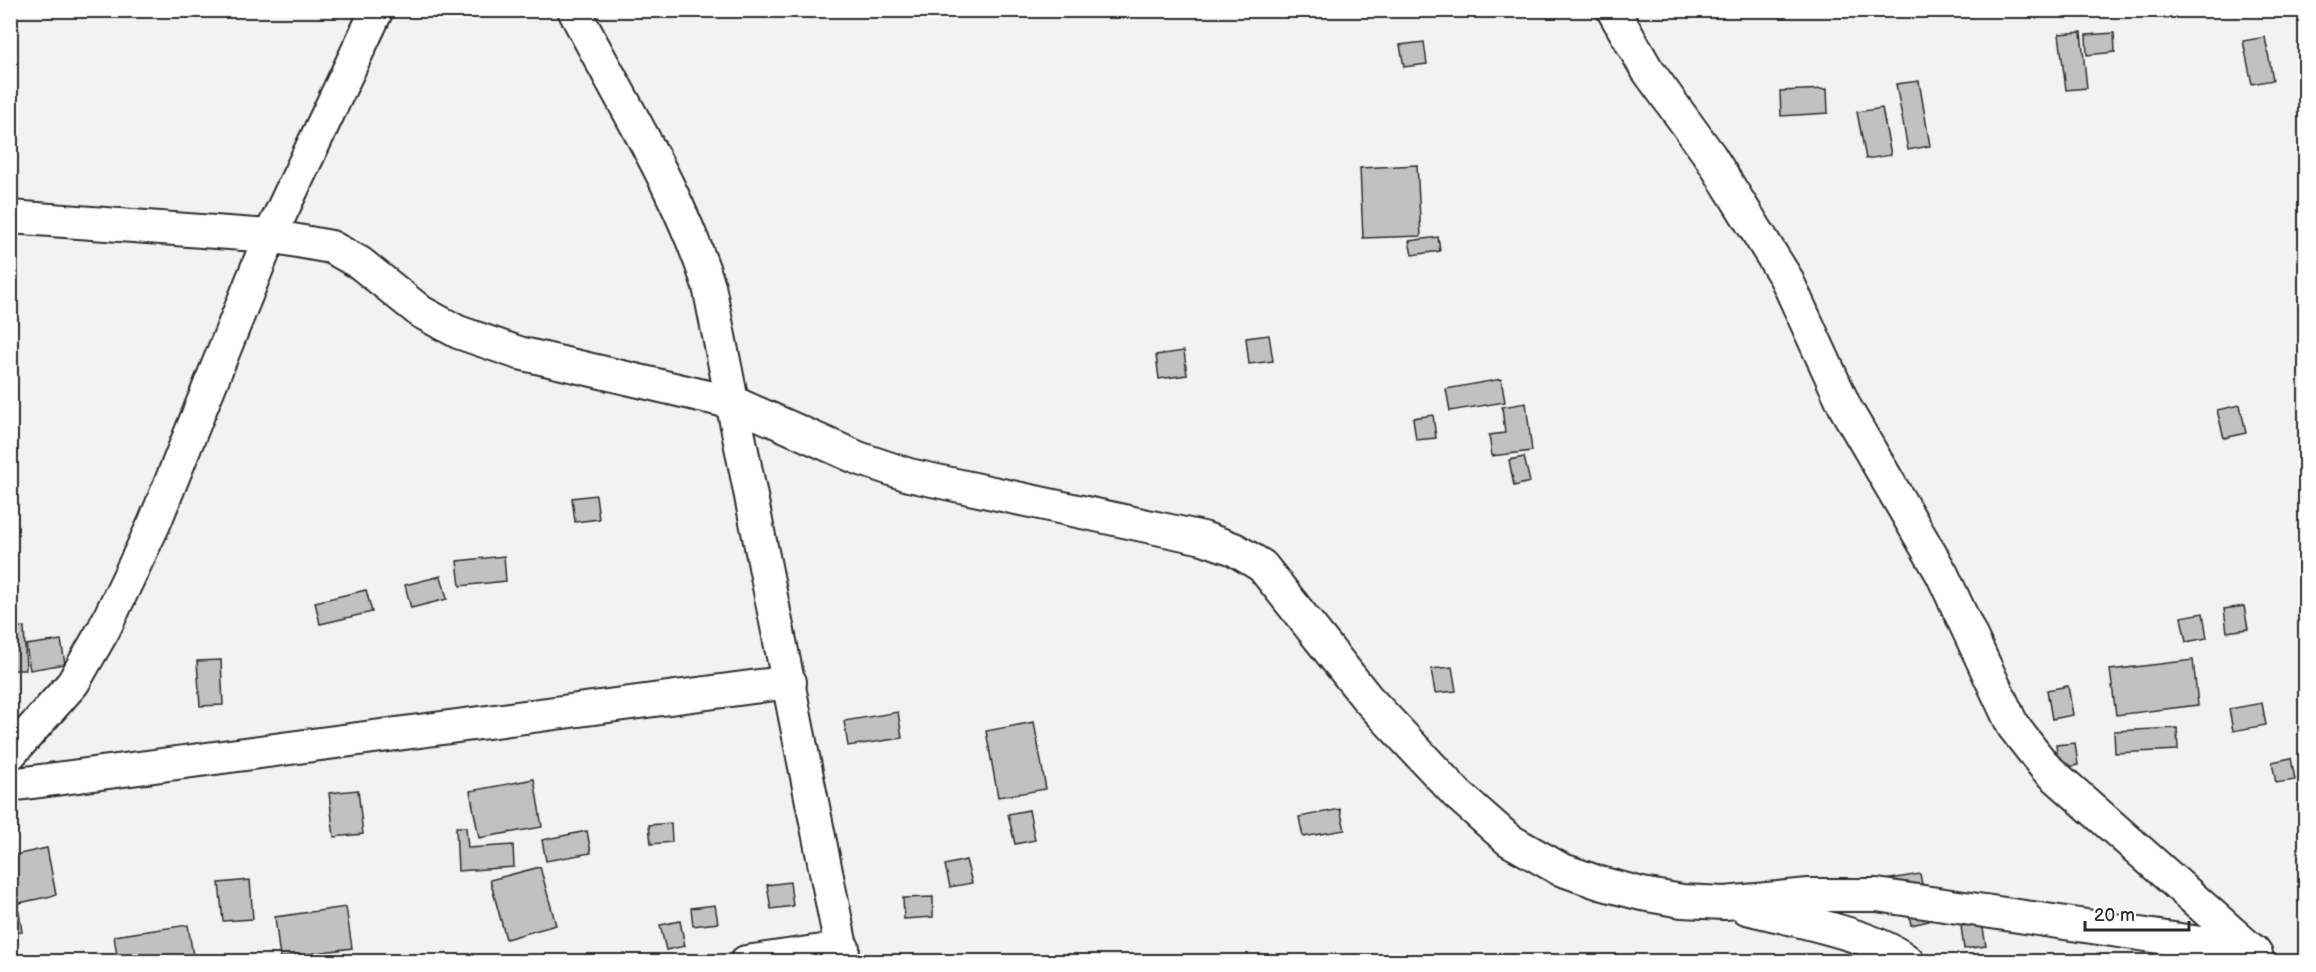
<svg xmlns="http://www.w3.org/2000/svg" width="2316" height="972" viewBox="0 0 2316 972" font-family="'Balsamiq Sans',sans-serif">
  <rect width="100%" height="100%" fill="#f2f2f2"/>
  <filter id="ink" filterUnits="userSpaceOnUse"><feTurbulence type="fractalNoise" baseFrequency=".0167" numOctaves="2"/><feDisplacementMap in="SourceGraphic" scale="12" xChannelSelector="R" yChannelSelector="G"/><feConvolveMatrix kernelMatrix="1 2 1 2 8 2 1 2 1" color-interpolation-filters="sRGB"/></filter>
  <g filter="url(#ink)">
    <!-- building -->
    <g fill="#c1c1c1" stroke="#2b2b2b" stroke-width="1.5">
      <path d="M2081,32L2087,88L2066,90L2059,34Z"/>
      <path d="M2114,33L2115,52L2087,55L2086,35Z"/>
      <path d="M2265,37L2273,80L2252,84L2243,41Z"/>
      <path d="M1424,42L1427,64L1404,67L1400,45Z"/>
      <path d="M1919,81L1930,146L1908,150L1896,84Z"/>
      <path d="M1827,89L1828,113L1781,116L1780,91Z"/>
      <path d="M1882,108L1891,155L1866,159L1857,112Z"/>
      <path d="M1417,165L1421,236L1363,238L1360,168Z"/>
      <path d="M1438,237L1440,251L1412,255L1409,241Z"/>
      <path d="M1269,335L1273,361L1249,364L1246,338Z"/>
      <path d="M1184,351L1187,375L1159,379L1156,355Z"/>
      <path d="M1501,379L1505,402L1450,411L1446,389Z"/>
      <path d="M1526,403L1532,451L1492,456L1489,435L1505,433L1502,407Z"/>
      <path d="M2240,405L2246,433L2224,438L2217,410Z"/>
      <path d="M1433,415L1436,438L1416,440L1413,418Z"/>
      <path d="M1524,457L1530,482L1514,486L1509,460Z"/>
      <path d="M596,495L599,519L575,522L572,498Z"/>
      <path d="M504,556L506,581L460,586L457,561Z"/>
      <path d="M441,576L447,599L411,608L405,585Z"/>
      <path d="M366,590L372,612L320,624L315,602Z"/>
      <path d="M2244,606L2248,629L2227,632L2224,609Z"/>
      <path d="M2203,613L2207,638L2186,642L2181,617Z"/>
      <path d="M24,627L26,670H10V628Z"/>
      <path d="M61,640L65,664L30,670L26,645Z"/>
      <path d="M221,660L223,705L200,706L197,661Z"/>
      <path d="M2193,660L2198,705L2116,715L2110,670Z"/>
      <path d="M1452,667L1456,691L1435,693L1431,669Z"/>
      <path d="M2068,686L2073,715L2052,719L2047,690Z"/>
      <path d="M2262,703L2266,725L2233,731L2229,709Z"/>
      <path d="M898,712L902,738L848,746L844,721Z"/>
      <path d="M1034,722L1046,789L998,797L986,731Z"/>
      <path d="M2177,728L2178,750L2115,753L2114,731Z"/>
      <path d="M2075,743L2078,765L2059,768L2056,745Z"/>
      <path d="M2291,758L2295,780L2276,783L2272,762Z"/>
      <path d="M534,779L542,827L479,838L470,791Z"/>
      <path d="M358,790L363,834L334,837L329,793Z"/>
      <path d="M1340,809L1345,830L1303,837L1299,817Z"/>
      <path d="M1029,810L1035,840L1015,844L1008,814Z"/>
      <path d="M671,823L672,842L651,844L649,825Z"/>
      <path d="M456,827H466L468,848L513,845L514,867L458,871Z"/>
      <path d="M587,831L591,853L546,861L542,840Z"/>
      <path d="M47,848L56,895L10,905V856Z"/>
      <path d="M966,860L972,883L950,887L945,865Z"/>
      <path d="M540,867L556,925L506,939L490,880Z"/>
      <path d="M1920,874L1929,921L1911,925L1907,903L1879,881Z"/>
      <path d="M250,880L253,919L223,921L219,883Z"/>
      <path d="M790,882L793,906L771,909L767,885Z"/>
      <path d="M933,897V917L904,919L903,898Z"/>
      <path d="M715,905L718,923L693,926L691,908Z"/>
      <path d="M346,907L352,948L280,958L275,917Z"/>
      <path d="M19,911L22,932L10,933V912Z"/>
      <path d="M680,921L685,946L666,950L660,925Z"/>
      <path d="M1982,923L1986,946L1964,949L1961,926Z"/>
      <path d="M188,925L194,962H118L114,936Z"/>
    </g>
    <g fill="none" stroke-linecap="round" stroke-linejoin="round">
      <!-- minor casing -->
      <g stroke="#2b2b2b" stroke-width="36">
        <g id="minor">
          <path d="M574,10C621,101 678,189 709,286L844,962"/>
          <path d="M1613,10L1646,68L1710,156L1786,278L1846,409L1942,574L2013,726L2045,767L2256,954"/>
          <path d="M10,217L270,236L331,247L360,263L421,312L458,332L519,353L734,403L858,458L909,475L1203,538L1234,549L1262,566L1367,698L1457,794L1509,840L1560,869L1600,883L1642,894L1682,901L1725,903L1809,895H1877L2254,951"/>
          <path d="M10,754L73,683L104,629L154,524L270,236L377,10"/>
          <path d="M10,785L790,682"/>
          <path d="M1747,908C1786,918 1880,936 1908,962"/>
          <path d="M746,962L843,948"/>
        </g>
      </g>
      <!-- minor -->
      <use href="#minor" stroke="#fff" stroke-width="32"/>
    </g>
  </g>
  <!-- margin -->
  <rect width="2316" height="972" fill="none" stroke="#fff" stroke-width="36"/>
  <rect x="18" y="18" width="2280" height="936" fill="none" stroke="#2b2b2b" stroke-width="2" filter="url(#ink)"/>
  <!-- scale -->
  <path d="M2085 921v9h104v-9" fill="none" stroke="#2b2b2b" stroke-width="3"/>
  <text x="2094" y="921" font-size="18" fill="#2b2b2b" stroke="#ffffff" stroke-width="4.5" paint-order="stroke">20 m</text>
</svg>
